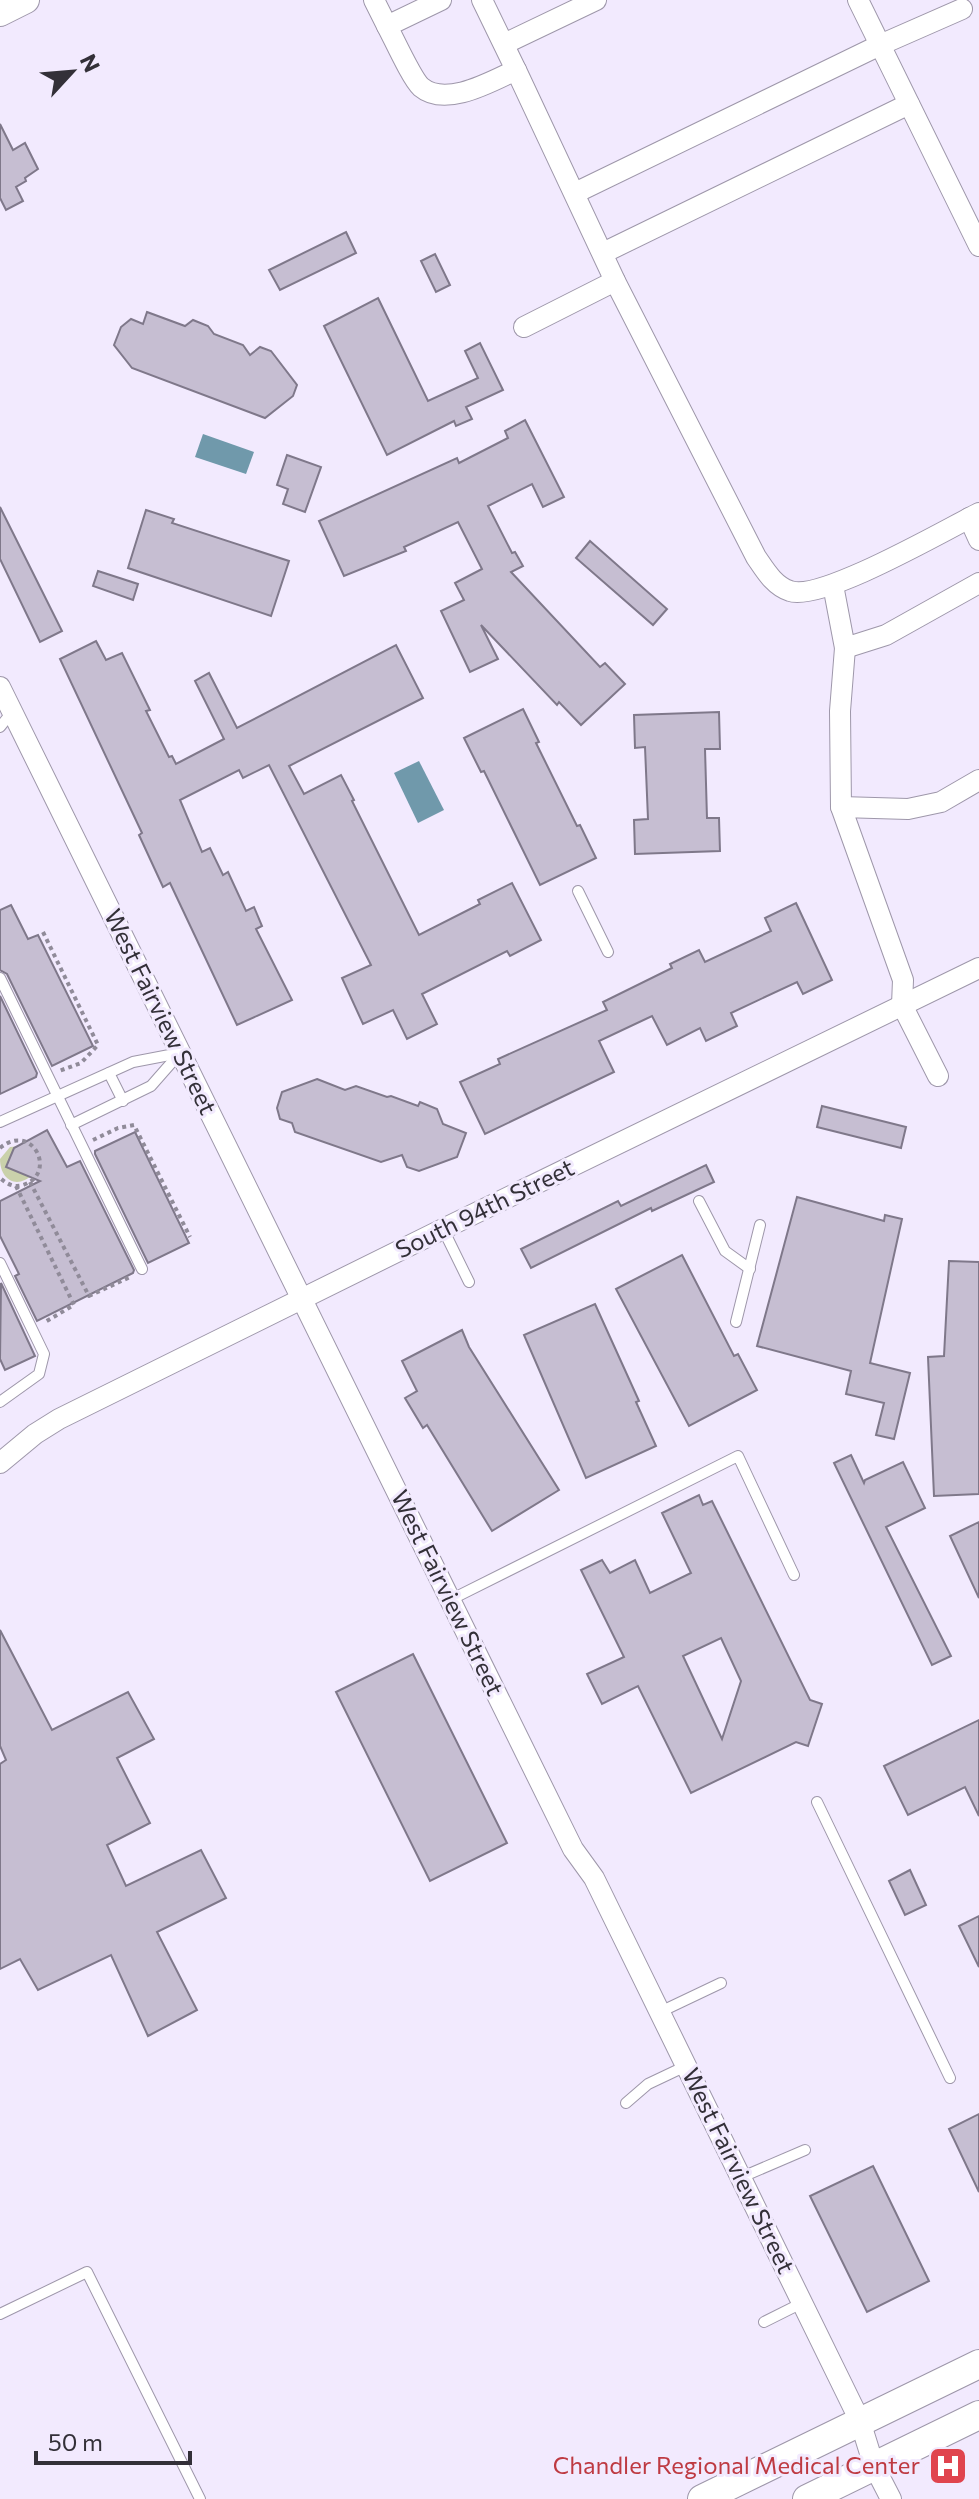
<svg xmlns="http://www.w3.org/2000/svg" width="979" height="2499" viewBox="0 0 979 2499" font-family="Commissioner,sans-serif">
  <rect width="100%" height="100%" fill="#f2eafe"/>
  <!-- green -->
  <path fill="#cad1ab" d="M22,1146L33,1174C17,1190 0,1180 0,1159L10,1147Z"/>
  <!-- water -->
  <g fill="#7099ab">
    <path d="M203,434L254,452L246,474L195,457Z"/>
    <path d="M419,761L444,810L418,823L394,773Z"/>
  </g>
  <!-- building -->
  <g fill="#c6bed2" stroke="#7f788a" stroke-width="2" fill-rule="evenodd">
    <path d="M0,124L13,150L25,143L38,169L25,178L26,181L16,187L23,201L6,210L0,198Z"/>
    <path d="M346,232L356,253L280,290L269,270Z"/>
    <path d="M435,254L450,285L436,292L421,261Z"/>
    <path d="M378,298L428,401L478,378L465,351L480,343L503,390L466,407L472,419L456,426L454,421L387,455L324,326Z"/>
    <path d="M147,312L185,326L193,320L208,326L214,334L243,345L250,355L260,347L271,351L297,385L293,396L265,418L132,368L114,345L121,327L131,319L143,324Z"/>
    <path d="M525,420L564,497L543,507L532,484L488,506L512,553L515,552L523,566L511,572L600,667L605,663L625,684L581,725L559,702L557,705L481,625L498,659L470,672L441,611L464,600L455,583L482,569L458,522L404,547L406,551L344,576L319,521L457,458L459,463L508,438L505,431Z"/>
    <path d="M287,455L321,467L305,512L283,504L288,489L277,485Z"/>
    <path d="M0,507L62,631L40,642L0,559Z"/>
    <path d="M146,510L174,519L172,523L289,561L271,616L128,568Z"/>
    <path d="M590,541L667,609L653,625L576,558Z"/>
    <path d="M98,571L138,584L133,600L93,586Z"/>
    <path d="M96,641L106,660L122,653L150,710L146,711L169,757L172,756L176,764L224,739L195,681L209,673L237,728L396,645L423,698L289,766L304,794L341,775L354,800L352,801L419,935L480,904L478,900L512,883L541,940L510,956L507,951L422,994L437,1024L407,1039L393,1010L363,1024L342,978L371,965L269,765L243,778L239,770L180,800L202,852L210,848L223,875L228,872L246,911L254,907L262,926L256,929L292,1000L237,1025L170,883L163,887L139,835L142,833L60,659Z"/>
    <path d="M523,709L539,742L536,743L577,826L580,825L596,858L540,885L484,771L481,772L464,738Z"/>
    <path d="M719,712L720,749H705L707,818H719L720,851L635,854L634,820L648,819L645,747L635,748L634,715Z"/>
    <path d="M796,903L832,980L803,994L797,982L731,1013L737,1026L706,1041L700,1028L667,1045L652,1016L599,1041L614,1072L485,1134L460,1082L500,1064L498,1059L607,1010L603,1002L672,968L670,964L699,950L705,962L771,931L765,918Z"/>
    <path d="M11,905L28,939L38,935L93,1046L52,1066L7,974L0,970V910Z"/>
    <path d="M0,996L37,1073L36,1077L0,1094Z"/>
    <path d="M317,1079L345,1090L356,1086L387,1097L391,1096L418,1106L420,1102L437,1109L443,1124L466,1133L457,1157L419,1171L407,1167L402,1155L381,1162L295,1132L292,1123L280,1119L277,1108L282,1092Z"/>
    <path d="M822,1106L906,1127L901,1148L817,1127Z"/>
    <path d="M47,1130L67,1167L80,1161L134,1270L133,1273L37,1321L15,1276L19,1274L0,1236V1201L40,1181L6,1167L14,1148Z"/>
    <path d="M135,1132L189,1243L148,1263L95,1154V1151Z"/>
    <path d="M706,1165L714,1182L652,1211L651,1208L531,1268L521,1249L618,1201L621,1206Z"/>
    <path d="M797,1197L884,1221L885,1215L902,1219L870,1363L910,1373L894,1439L876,1435L884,1403L846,1394L851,1371L757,1346Z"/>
    <path d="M682,1255L734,1356L738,1354L757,1390L689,1426L616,1289Z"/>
    <path d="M949,1261L979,1262V1494L934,1496L928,1357L944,1356Z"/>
    <path d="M1,1283L35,1356L5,1370L0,1359Z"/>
    <path d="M595,1304L639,1401L636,1402L656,1446L586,1478L524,1335Z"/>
    <path d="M462,1330L469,1347L559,1490L492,1531L427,1425L423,1428L405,1398L417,1391L402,1361Z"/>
    <path d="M851,1455L864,1483L865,1480L903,1462L925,1508L886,1527L951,1656L932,1665L834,1463Z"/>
    <path d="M699,1495L703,1505L712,1501L810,1700L822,1704L808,1746L796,1742L691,1793L638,1686L602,1704L587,1674L624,1657L581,1570L602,1560L610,1573L635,1560L650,1593L691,1573L662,1513ZM721,1638L741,1681L722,1739L683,1656Z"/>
    <path d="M979,1522V1598L950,1536Z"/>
    <path d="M0,1630L52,1730L128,1692L154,1739L117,1758L150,1823L107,1845L126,1886L201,1850L226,1898L157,1932L197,2010L148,2036L111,1955L38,1990L20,1959L0,1969V1764L6,1760L0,1746Z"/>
    <path d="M413,1654L507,1843L430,1881L336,1692Z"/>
    <path d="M979,1720V1816L965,1787L908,1815L884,1766Z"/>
    <path d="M910,1870L926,1905L905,1915L889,1881Z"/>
    <path d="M979,1916V1967L959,1926Z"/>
    <path d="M979,2114V2192L949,2129Z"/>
    <path d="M873,2166L929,2281L867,2312L810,2196Z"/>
  </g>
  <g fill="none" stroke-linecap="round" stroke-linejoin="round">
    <!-- service casing -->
    <g stroke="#9e97aa" stroke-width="12">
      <g id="service">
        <path d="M0,727L12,712"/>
        <path d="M578,891L608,952"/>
        <path d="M0,978L142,1269"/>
        <path d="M109,1073L123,1101"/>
        <path d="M0,1122L133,1062L180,1053"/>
        <path d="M71,1125L151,1086L180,1053"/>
        <path d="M699,1201L725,1251L750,1269"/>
        <path d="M443,1229L469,1282"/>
        <path d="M0,1263L44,1354L39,1374L0,1402"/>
        <path d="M736,1322L760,1225"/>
        <path d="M450,1600L738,1456L794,1575"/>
        <path d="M817,1802L950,2078"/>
        <path d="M660,2012L721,1983"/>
        <path d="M626,2103L648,2084L686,2066"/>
        <path d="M742,2177L805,2150"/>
        <path d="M0,2314L87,2272L200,2499"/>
        <path d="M764,2322L802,2303"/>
      </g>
    </g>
    <!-- minor casing -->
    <g stroke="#9e97aa" stroke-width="22">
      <g id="minor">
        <path d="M374,0L387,26"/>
        <path d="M441,0L387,26C394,39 412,79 421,87C446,108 492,81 516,70L482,0"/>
        <path d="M858,0L979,246"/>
        <path d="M504,44L596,0"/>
        <path d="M516,70L615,281L756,557C765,570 774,586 790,591C821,602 945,530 979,513"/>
        <path d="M575,193L880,45L962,9"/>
        <path d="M603,253L909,104"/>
        <path d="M524,327L615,281"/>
        <path d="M969,518L979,540"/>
        <path d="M833,585L845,648L886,635L979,583"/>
        <path d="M0,687L573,1849L594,1878L860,2421L874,2466L891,2499"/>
        <path d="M841,807L840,711L845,648"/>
        <path d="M938,1076L902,1005L903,980L841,807L908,809L941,802L979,780"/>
        <path d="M0,1463L35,1434L59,1419L443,1229L979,968"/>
      </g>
    </g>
    <!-- tertiary casing -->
    <g stroke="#9e97aa" stroke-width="28">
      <path id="tertiary" d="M0,13L26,0"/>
    </g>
    <!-- secondary casing -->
    <g stroke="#9e97aa" stroke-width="30">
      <g id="secondary">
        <path d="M702,2499L979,2364"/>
        <path d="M807,2499L979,2415"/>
      </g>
    </g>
    <!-- path -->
    <g stroke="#908b99" stroke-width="4" stroke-dasharray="4 4" stroke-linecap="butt">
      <path d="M43,932L98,1045L81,1063L59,1071"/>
      <path d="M93,1140L118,1128L134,1125L190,1237"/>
      <path d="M0,1148C33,1121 58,1174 23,1185C14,1188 7,1184 0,1178"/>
      <path d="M30,1182L89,1296L130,1277"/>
      <path d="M16,1186L74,1305L45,1322"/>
    </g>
    <!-- service -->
    <use href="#service" stroke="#fff" stroke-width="10"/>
    <!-- minor -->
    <use href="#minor" stroke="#fff" stroke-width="20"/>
    <!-- tertiary -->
    <use href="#tertiary" stroke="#fff" stroke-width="26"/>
    <!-- secondary -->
    <use href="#secondary" stroke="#fff" stroke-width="28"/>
  </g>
  <!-- icons -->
  <defs>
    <g id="hospital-square" transform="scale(2)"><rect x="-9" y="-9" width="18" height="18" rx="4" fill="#e0444e" stroke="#f2eafe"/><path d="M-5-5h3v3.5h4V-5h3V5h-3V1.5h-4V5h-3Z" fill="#fff"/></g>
  </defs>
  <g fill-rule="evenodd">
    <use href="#hospital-square" x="948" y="2466"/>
  </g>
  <g text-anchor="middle" stroke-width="6" stroke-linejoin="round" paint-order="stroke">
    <!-- street labels -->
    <g font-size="24" fill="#333038" stroke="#f2eafe">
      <text transform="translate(160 1012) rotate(64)" y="8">West Fairview Street</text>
      <text transform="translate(485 1209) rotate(-26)" y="8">South 94th Street</text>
      <text transform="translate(447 1593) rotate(64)" y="8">West Fairview Street</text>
      <text transform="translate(738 2171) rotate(64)" y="8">West Fairview Street</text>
    </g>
    <!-- health labels -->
    <g font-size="24" fill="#be3a42" stroke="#f2eafe" text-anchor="end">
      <text x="920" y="2474">Chandler Regional Medical Center</text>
    </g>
  </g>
  <!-- north arrow -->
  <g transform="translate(72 72) rotate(64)" stroke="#f2eafe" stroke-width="6" paint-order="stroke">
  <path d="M0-6L14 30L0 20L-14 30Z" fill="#333038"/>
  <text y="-12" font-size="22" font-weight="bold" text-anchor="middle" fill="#333038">N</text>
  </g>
  <!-- scale -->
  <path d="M36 2451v12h154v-12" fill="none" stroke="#333038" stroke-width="4"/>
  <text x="48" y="2451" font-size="24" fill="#333038" stroke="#f2eafe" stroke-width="6" paint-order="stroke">50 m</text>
</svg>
